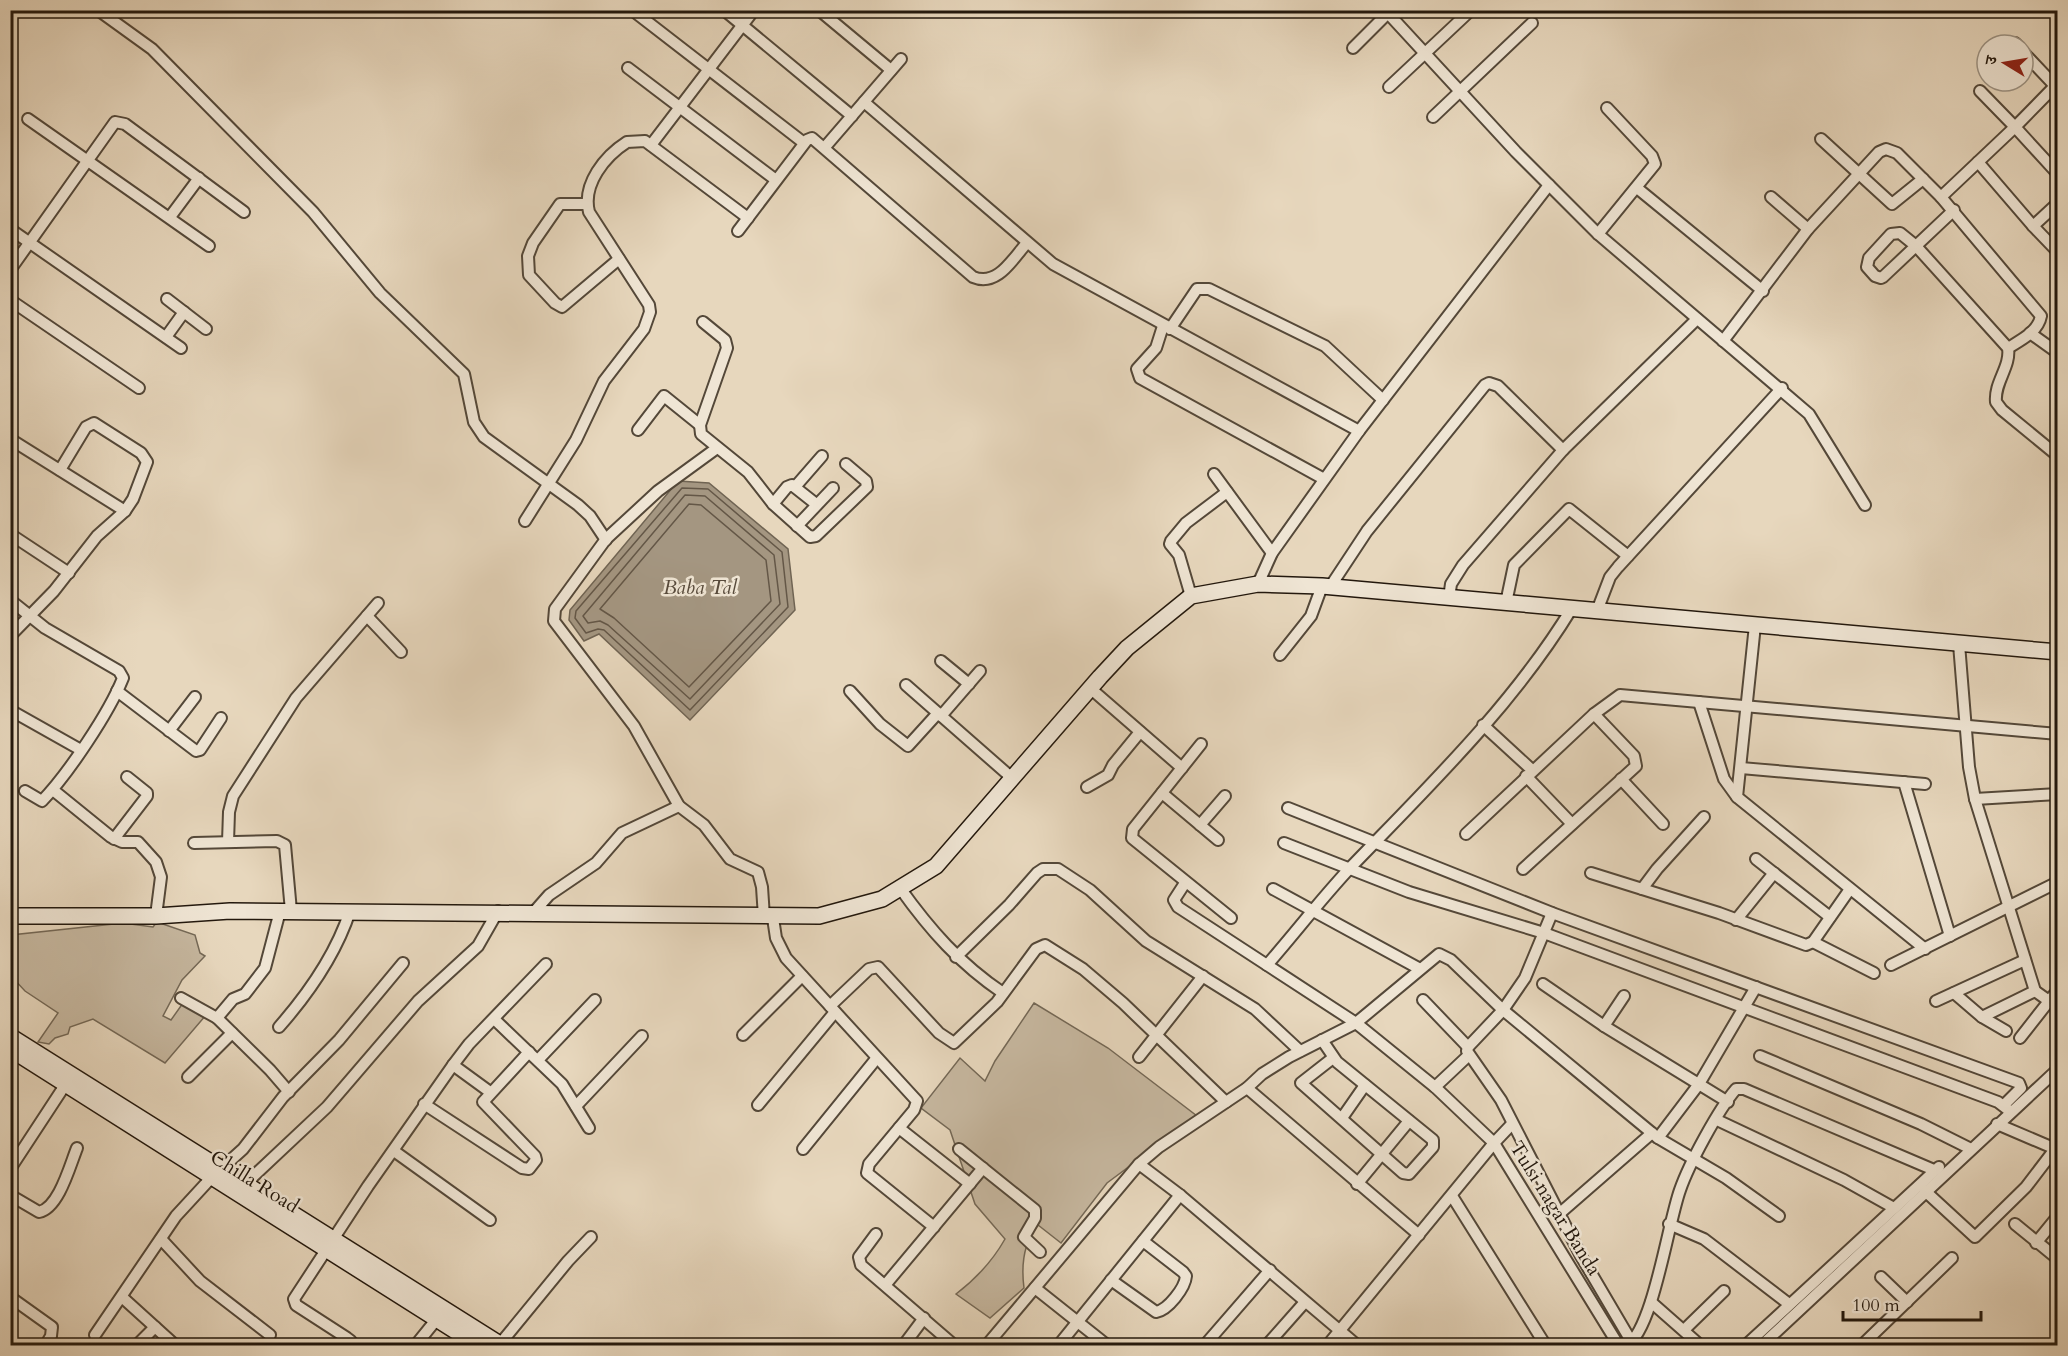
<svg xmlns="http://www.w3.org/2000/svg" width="2068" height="1356" viewBox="0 0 2068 1356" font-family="Cardo,'Noto Serif Devanagari',serif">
  <rect width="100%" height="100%" fill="#e7d7bd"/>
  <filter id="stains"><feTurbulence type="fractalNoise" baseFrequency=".00333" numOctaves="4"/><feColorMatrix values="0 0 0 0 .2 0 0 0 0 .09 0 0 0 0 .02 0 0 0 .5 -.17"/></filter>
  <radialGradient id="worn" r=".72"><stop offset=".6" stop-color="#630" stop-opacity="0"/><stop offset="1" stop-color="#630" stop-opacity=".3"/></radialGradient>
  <!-- green -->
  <g fill="#c6b79f" stroke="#746856" stroke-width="1.5">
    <path d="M157,922L195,935L200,953L205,956L182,980L163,1016L171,1020L183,1003L206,1015L165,1063L93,1019L70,1027L68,1034L55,1038L49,1044L38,1042L58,1013L25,991L11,976V935L123,923L153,927Z"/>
    <path d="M1034,1003L1108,1048L1197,1116L1107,1183L1061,1243L1038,1225C1023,1243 1021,1265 1024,1288L990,1318L956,1294C977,1278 992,1262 1005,1239L975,1204L950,1130L921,1108L960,1058L985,1081L995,1061Z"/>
  </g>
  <!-- water -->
  <path fill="#a49681" stroke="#706453" stroke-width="1.5" d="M678,481L709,483L788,549L795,610L690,720L599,634L584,641L569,620L570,610Z"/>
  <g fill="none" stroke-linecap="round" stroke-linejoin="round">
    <!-- shore -->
    <g stroke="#645747" stroke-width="1.5">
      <path d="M682,488L708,489L782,552L788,607L690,710L604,630L598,629L586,633L575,618L576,611Z"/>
      <path d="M685,495L705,496L774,555L780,604L690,699L608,625L600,621L588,623L583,616Z"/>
      <path d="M689,504L701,505L766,560L771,601L689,687L614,618L600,609Z"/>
    </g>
    <!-- street casing -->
    <g stroke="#544839" stroke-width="14">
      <g id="street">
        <path d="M98,10L152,49L313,212L380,293L464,374L474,422L484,437L578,505L590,516L606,540"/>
        <path d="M724,10L852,116"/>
        <path d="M819,10L891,70"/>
        <path d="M1385,10L1516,152L1598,234L1809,414L1865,505"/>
        <path d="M636,13L804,143"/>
        <path d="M2015,43L2017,45"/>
        <path d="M1353,48L1391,10"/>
        <path d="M2023,52L2058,89"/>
        <path d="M628,68L776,180"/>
        <path d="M2058,83L2015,127L2058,174"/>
        <path d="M1389,87L1471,10"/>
        <path d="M864,102L1053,264L1359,431"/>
        <path d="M1433,117L1532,23"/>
        <path d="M28,119L209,246"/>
        <path d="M1821,139L1892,204L1923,179"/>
        <path d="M651,145L754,10"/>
        <path d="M825,147L901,59"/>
        <path d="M1978,162L2033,226"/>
        <path d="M1637,188L1763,291"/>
        <path d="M1771,197L1808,229"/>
        <path d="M1941,197L2041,316C2038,332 2021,340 2008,348"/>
        <path d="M2058,203L2033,226L2058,252"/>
        <path d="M587,204H560L533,243L528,256L529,275L555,303L562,307L619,259"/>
        <path d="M1954,210L1883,277L1881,278L1875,276L1867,267L1869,258L1891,234L1900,233L1916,246L2008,348C2011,367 1994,382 1996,402L2002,410L2058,456"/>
        <path d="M170,217L199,178"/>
        <path d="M10,229L181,348"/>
        <path d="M738,231L807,140L812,138L973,277C997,287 1012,260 1026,244"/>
        <path d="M1598,234L1655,164L1652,156L1607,108"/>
        <path d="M10,270L115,122L125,124L244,212"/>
        <path d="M167,299L206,329"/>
        <path d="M10,300L139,388"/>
        <path d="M703,322L725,340L727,348L700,425L701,434L748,472L773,504L810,537L816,536L867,487L866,481L846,464"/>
        <path d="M1163,326L1156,348L1137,369L1140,378L1324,479"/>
        <path d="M1170,329L1197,289H1209L1325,346L1383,400"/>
        <path d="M2030,333L2058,353"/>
        <path d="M166,337L184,312"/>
        <path d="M1723,341L1808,229L1879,152L1886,149L1897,153L1941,197L2015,127L1980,91"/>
        <path d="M638,430L664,396L700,425"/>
        <path d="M10,439L125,511"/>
        <path d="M717,448L658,491L606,539L555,609L554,621L634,726L679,806L704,825L730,859L758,872L762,887L764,917"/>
        <path d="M1214,474L1272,553"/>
        <path d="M795,487L822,456"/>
        <path d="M773,504L787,487L792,485L816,504"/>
        <path d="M525,521L576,440L604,381L644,329L650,312L649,305L589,212C582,184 605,156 627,142L645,141L748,218"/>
        <path d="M797,526L833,488"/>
        <path d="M10,534L69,573"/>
        <path d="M1258,584L1272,553L1359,431L1549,185"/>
        <path d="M1330,587L1367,531L1485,385L1489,383L1498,386L1563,450"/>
        <path d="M1191,596L1179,555L1170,544L1171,541L1186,523L1227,492"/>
        <path d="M1449,598L1451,584L1463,565L1563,450L1697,319"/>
        <path d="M10,600L45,628L119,671L123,678C109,713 68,774 42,801L25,791"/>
        <path d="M1506,603L1514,565L1569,509L1628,556"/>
        <path d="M1597,611L1610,577L1618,567L1782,388"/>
        <path d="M367,616L401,652"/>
        <path d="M1755,625L1737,797L1925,949"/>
        <path d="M10,636L54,591L97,536L125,511L133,499L147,462L141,453L94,423L86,427L60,470"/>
        <path d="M1959,644L1969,767L1975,799L2035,991L2049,1001L2020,1038"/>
        <path d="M1280,655L1311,616L1322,586"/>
        <path d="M941,661L969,684"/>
        <path d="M906,685L1012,778"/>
        <path d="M1090,688L1182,768"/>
        <path d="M117,691L196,751L200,750L221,718"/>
        <path d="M850,691L880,724L908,746L938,713"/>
        <path d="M1699,702L1724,779L1737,797"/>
        <path d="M10,710L81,750"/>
        <path d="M941,716L980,671"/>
        <path d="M1483,725L1532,770"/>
        <path d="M169,731L195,697"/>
        <path d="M1201,744L1133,829L1132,838L1231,918"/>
        <path d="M1741,768L1925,784"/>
        <path d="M1526,776L1572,824"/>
        <path d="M1621,779L1663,824"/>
        <path d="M1904,782L1950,936"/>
        <path d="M1087,787L1108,775L1113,765L1140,732"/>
        <path d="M53,790L111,837L122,842H138L156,862L161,877L156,916"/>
        <path d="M1162,793L1218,840"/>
        <path d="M1975,799L2058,794"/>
        <path d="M1288,808L1552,913L2019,1083L2021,1088L2004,1105"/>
        <path d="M1200,825L1225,796"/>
        <path d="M1466,834L1594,714L1620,695L2058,734"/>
        <path d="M114,839L147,796V793L127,777"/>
        <path d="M228,842L229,812L233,796L296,698L378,603"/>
        <path d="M194,843L277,841L285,845L291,911"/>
        <path d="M1284,843L1409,892L1544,933L1998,1102L2011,1112"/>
        <path d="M1756,859L1830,917"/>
        <path d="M1523,869L1636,766L1634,756L1594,714"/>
        <path d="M1591,873L1719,913L1806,945L1813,942L1850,889"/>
        <path d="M1185,883L1174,900L1178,907L1356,1023L1435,1087L1494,1143L1512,1124"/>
        <path d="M900,888C930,930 960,964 1003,993"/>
        <path d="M1273,889L1420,969"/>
        <path d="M1642,889L1657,869L1704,817"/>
        <path d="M534,912L549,895L596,863L622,833L679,806"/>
        <path d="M1552,913L1525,978L1503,1010L1468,1047L1467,1051L1501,1100L1581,1256L1634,1346"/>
        <path d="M773,918L776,938L786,958L917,1101L914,1110L869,1164L867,1173L934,1227"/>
        <path d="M1736,920L1774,873"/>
        <path d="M1813,942L1874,973"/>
        <path d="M956,957L1009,905L1037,873L1043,869H1058L1090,890L1146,941L1255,1009L1300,1051"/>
        <path d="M1267,965C1295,933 1321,899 1350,868C1428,787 1513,705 1572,608"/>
        <path d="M1891,965L2058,882"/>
        <path d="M1543,984L1604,1026L1728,1102"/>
        <path d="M1954,993L1982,1017L2006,1031"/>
        <path d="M181,998L217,1018L270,1070L289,1092"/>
        <path d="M1423,1000L1468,1047"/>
        <path d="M1936,1001L2025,960"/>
        <path d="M2049,1001L2058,990"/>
        <path d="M830,1006L869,969L878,967L939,1033L954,1043L997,1002L1036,949L1045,945L1083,969L1123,1003L1226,1102"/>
        <path d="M1982,1017L2035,991"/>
        <path d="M217,1018L233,999L245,994L265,968L280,911"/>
        <path d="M494,1019L562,1084L589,1128"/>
        <path d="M1604,1026L1624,996"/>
        <path d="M279,1027C308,994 336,954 350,911"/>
        <path d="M743,1035L802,976"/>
        <path d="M1322,1040L1337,1062L1433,1140V1147L1409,1174L1403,1173L1301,1083L1333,1058"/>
        <path d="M1760,1056L1921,1124L1971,1149"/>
        <path d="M1139,1057L1203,976"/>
        <path d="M538,1060L595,1000"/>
        <path d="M453,1065L490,1092"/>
        <path d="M188,1077L232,1033"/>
        <path d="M1435,1087L1469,1055"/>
        <path d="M1247,1088L1419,1235"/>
        <path d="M424,1104L522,1168L529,1169L536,1160L535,1156L483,1102L529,1052"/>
        <path d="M758,1105L835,1012"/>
        <path d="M576,1106L642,1036"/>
        <path d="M1342,1118L1365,1085"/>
        <path d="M1717,1120L1844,1180L1894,1208"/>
        <path d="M1997,1124L2058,1150"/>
        <path d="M899,1128L970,1184"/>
        <path d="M1658,1138L1699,1084L1756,987"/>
        <path d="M803,1149L876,1059"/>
        <path d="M959,1149L1035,1210V1218L1024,1237L1040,1252"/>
        <path d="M394,1151L490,1220"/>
        <path d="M1139,1164L1159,1147L1247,1088L1262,1074L1289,1057L1356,1023L1439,954L1451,960L1503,1010L1658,1138L1726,1178L1779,1216"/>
        <path d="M10,1169L69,1079"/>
        <path d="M245,1184L327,1107L418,1001L478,946L498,911"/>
        <path d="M1357,1184L1409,1121"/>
        <path d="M1925,1191L1975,1237L2026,1187L2055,1149"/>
        <path d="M10,1195L39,1212C59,1208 70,1165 77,1148"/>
        <path d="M1452,1196L1546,1346"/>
        <path d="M1559,1214L1652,1133"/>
        <path d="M1669,1224L1704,1239L1789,1304"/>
        <path d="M2015,1224L2058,1259"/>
        <path d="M876,1234L859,1257L861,1265L955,1346"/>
        <path d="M161,1239L200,1281L270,1335"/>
        <path d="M2036,1243L2058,1216"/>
        <path d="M1881,1277L1907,1302"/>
        <path d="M1111,1280L1156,1312C1168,1310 1185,1288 1186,1276L1183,1272L1143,1241"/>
        <path d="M886,1284L983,1168"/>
        <path d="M1035,1288L1108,1346"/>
        <path d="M10,1297L52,1327L51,1336L45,1346"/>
        <path d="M123,1298L176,1346"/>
        <path d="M1651,1302L1701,1346"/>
        <path d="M1685,1329L1724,1291"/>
        <path d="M95,1335L176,1216L211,1178L243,1149L283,1097L339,1040L403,963"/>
        <path d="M500,1344L568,1261L591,1237"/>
        <path d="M1627,1345C1653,1330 1668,1223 1680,1190C1689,1164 1718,1110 1736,1089H1744L1934,1170"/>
        <path d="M136,1346L155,1327"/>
        <path d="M351,1346V1341L347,1338L296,1305L294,1299L368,1186L453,1065L469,1044L546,964"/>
        <path d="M415,1346L440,1315"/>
        <path d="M903,1346L924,1318"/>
        <path d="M986,1346L1139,1164L1180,1195L1358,1346"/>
        <path d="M1058,1346L1180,1195"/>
        <path d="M1204,1346L1270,1270"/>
        <path d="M1266,1346L1305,1302"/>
        <path d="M1327,1346L1494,1143L1619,1346"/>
        <path d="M1745,1346L1939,1167"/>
        <path d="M1761,1346L2058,1069"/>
        <path d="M1861,1346L1952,1258"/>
      </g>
    </g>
    <!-- secondary casing -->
    <g stroke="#23180d" stroke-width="18">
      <g id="secondary">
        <path d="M10,916H156L230,911L819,916L882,899L936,866L1100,677L1127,648L1191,596L1258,584L1322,586L2058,652"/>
        <path d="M10,1036L503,1346"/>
        <path d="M10,1049L479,1346"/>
      </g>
    </g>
    <!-- street -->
    <use href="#street" stroke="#efe5d4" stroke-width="10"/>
    <!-- secondary -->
    <use href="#secondary" stroke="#efe5d4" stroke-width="15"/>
  </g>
  <g text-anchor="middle" stroke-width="5" stroke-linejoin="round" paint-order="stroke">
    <!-- street labels -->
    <g font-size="20" fill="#23180d" stroke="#efe5d4">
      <text transform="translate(255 1181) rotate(32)" y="7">Chilla Road</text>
      <text transform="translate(1556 1208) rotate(58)" y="7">Tulsi nagar Banda</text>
    </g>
    <!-- water labels -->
    <g font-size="21" font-style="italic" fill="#574a3b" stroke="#efe5d4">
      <text x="700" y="594">Baba Tal</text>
    </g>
  </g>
  <!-- margin -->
  <rect width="2068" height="1356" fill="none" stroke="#e7d7bd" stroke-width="36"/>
  <rect x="12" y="12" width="2044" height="1332" fill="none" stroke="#23180d" stroke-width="3"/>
  <rect x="18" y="18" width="2032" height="1320" fill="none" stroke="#23180d" stroke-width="1.5"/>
  <!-- north arrow -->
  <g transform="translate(2005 63) rotate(281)"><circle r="28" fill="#efe5d4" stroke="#9d9384" stroke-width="1.5"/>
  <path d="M0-4.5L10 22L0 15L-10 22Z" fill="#8f2418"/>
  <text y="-9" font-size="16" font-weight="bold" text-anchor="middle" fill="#23180d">उ</text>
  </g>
  <!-- scale -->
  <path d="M1843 1311v9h138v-9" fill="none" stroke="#23180d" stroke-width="3"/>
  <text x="1852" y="1311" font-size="18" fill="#23180d" stroke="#efe5d4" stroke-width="4.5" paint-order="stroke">100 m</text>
  <rect width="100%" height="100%" filter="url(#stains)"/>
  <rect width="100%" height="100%" fill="url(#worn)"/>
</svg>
